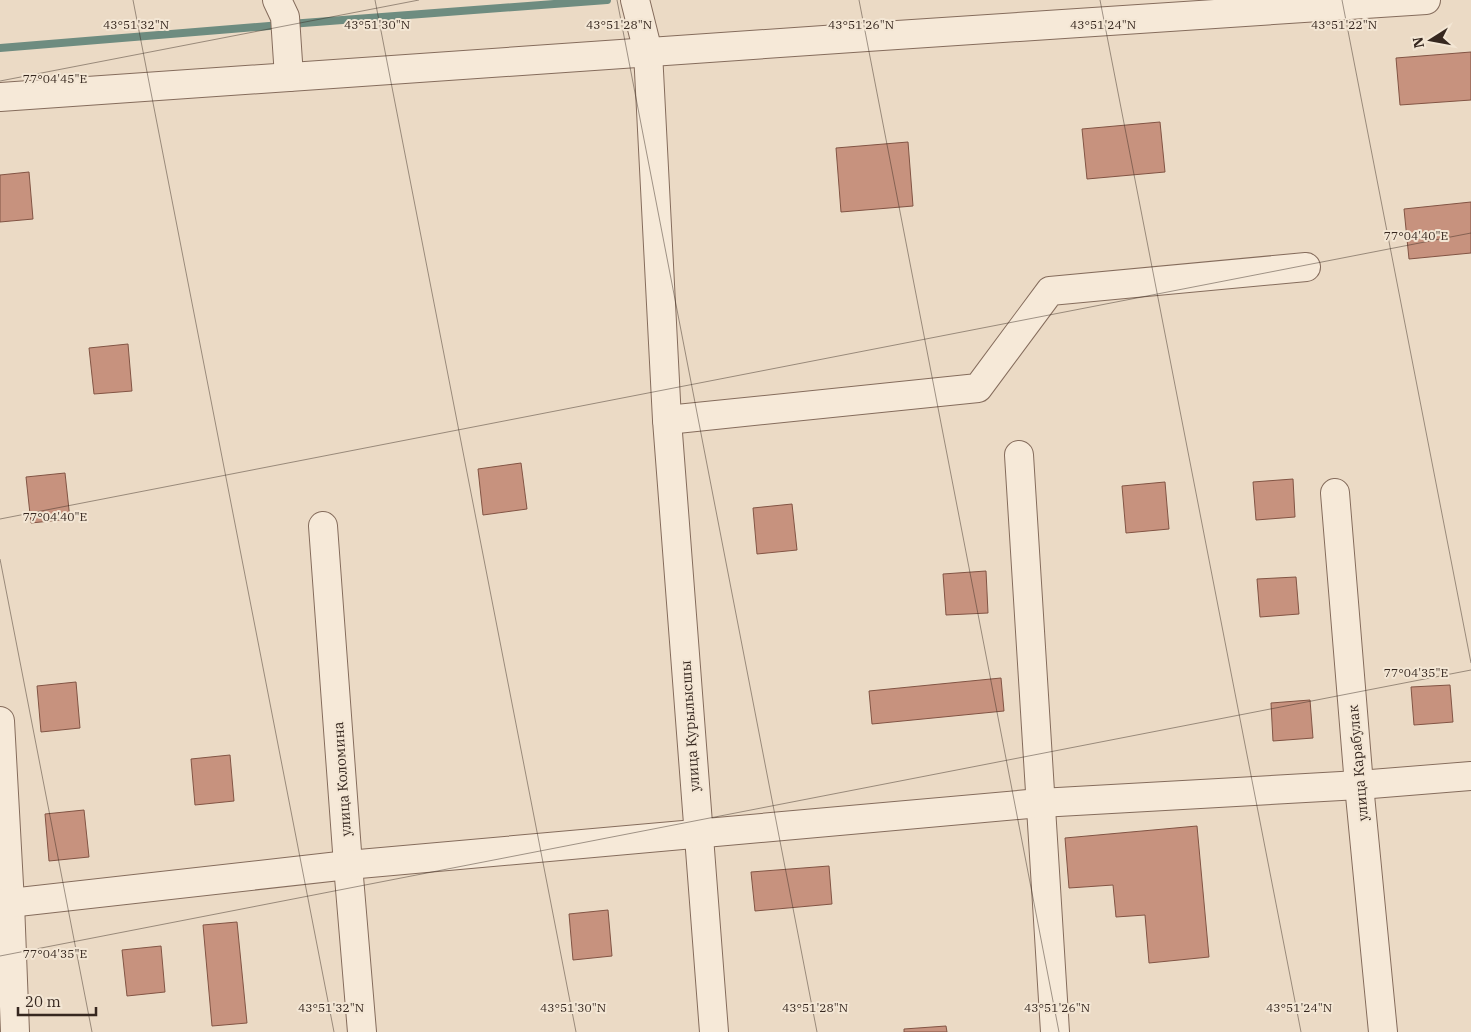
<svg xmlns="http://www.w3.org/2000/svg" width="1471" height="1032" viewBox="0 0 1471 1032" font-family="'IBM Plex Serif',serif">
  <rect width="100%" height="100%" fill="#ebdac5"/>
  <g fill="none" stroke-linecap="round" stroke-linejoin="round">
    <!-- stream -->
    <g stroke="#6e8c80" stroke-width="8">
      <path d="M290,24L607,0"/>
      <path d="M0,48L281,25"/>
    </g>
  </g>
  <!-- building -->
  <g fill="#c7927e" stroke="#825444">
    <path d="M1471,52V100L1400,105L1396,58Z"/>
    <path d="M1160,122L1165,172L1087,179L1082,129Z"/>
    <path d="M908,142L913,206L841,212L836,148Z"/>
    <path d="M29,172L33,219L0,222V175Z"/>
    <path d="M1471,202V253L1409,259L1404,209Z"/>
    <path d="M128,344L132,391L94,394L89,348Z"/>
    <path d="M521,463L527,509L483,515L478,469Z"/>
    <path d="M65,473L70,519L31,523L26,477Z"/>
    <path d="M1293,479L1295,517L1256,520L1253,482Z"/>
    <path d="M1165,482L1169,529L1126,533L1122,486Z"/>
    <path d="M792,504L797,550L757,554L753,508Z"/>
    <path d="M986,571L988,613L946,615L943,574Z"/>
    <path d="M1296,577L1299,614L1260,617L1257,579Z"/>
    <path d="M1001,678L1004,711L872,724L869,691Z"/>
    <path d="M76,682L80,728L41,732L37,686Z"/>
    <path d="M1450,685L1453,722L1414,725L1411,687Z"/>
    <path d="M1310,700L1313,738L1273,741L1271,703Z"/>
    <path d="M230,755L234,801L195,805L191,759Z"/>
    <path d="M84,810L89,857L49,861L45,814Z"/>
    <path d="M1197,826L1209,957L1149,963L1145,915L1116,917L1113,885L1069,888L1065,838Z"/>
    <path d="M829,866L832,904L755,911L751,872Z"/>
    <path d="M608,910L612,956L573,960L569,914Z"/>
    <path d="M237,922L247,1023L212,1026L203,925Z"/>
    <path d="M161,946L165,992L127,996L122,950Z"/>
    <path d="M946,1026L947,1032H904V1029Z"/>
  </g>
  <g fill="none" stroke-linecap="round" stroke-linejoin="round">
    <!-- minor casing -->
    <g stroke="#856c5c" stroke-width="30">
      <g id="minor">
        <path d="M277,0L285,17L289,77"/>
        <path d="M635,0L648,52L667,420L714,1032"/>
        <path d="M0,97L867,37L1426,0"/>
        <path d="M667,420L978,388L1050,291L1306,267"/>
        <path d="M1019,455L1055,1032"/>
        <path d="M1335,493L1359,785L1383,1032"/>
        <path d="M323,526L348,865L362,1032"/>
        <path d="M0,721L10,903L15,1032"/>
        <path d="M0,904L348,865L1040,803L1359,785L1471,776"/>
      </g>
    </g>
    <!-- minor -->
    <use href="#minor" stroke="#f6e9d8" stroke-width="28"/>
  </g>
  <!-- ticks -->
  <path fill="none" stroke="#36271f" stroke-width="1" stroke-opacity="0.45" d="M133,0L334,1032M375,0L576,1032M617,0L817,1032M859,0L1059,1032M1100,0L1301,1032M1342,0L1471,663M0,81L419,0M0,519L1471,233M0,559L92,1032M0,956L1471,670"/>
  <g text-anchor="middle" stroke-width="4" stroke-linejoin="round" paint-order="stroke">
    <!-- street labels -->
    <g font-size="14" fill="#36271f" stroke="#f3e6d4">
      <text transform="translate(690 726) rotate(-94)" y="5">улица Курылысшы</text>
      <text transform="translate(1358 763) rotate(-95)" y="5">улица Карабулак</text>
      <text transform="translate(342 779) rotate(-94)" y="5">улица Коломина</text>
    </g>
  </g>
  <g font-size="12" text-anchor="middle" fill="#36271f" stroke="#f3e6d4" stroke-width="4" stroke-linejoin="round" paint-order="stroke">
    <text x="1344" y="29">43°51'22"N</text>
    <text x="136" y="29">43°51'32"N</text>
    <text x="377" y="29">43°51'30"N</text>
    <text x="619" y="29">43°51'28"N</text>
    <text x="861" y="29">43°51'26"N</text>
    <text x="1103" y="29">43°51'24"N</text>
    <text x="55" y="83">77°04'45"E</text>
    <text x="1416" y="240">77°04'40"E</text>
    <text x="55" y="521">77°04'40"E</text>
    <text x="1416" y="677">77°04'35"E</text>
    <text x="55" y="958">77°04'35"E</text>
    <text x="331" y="1012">43°51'32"N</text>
    <text x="573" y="1012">43°51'30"N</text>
    <text x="815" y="1012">43°51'28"N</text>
    <text x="1057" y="1012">43°51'26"N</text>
    <text x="1299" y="1012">43°51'24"N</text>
  </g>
  <!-- north arrow -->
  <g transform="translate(1431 40) rotate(259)" stroke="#f3e6d4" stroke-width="4" paint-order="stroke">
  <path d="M0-4L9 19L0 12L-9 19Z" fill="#36271f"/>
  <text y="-8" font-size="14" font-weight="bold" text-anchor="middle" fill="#36271f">N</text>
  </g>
  <!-- scale -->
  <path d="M18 1007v8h78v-8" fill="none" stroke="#36271f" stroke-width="2.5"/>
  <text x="25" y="1007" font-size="15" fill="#36271f" stroke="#f3e6d4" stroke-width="4" paint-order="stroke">20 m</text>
</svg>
